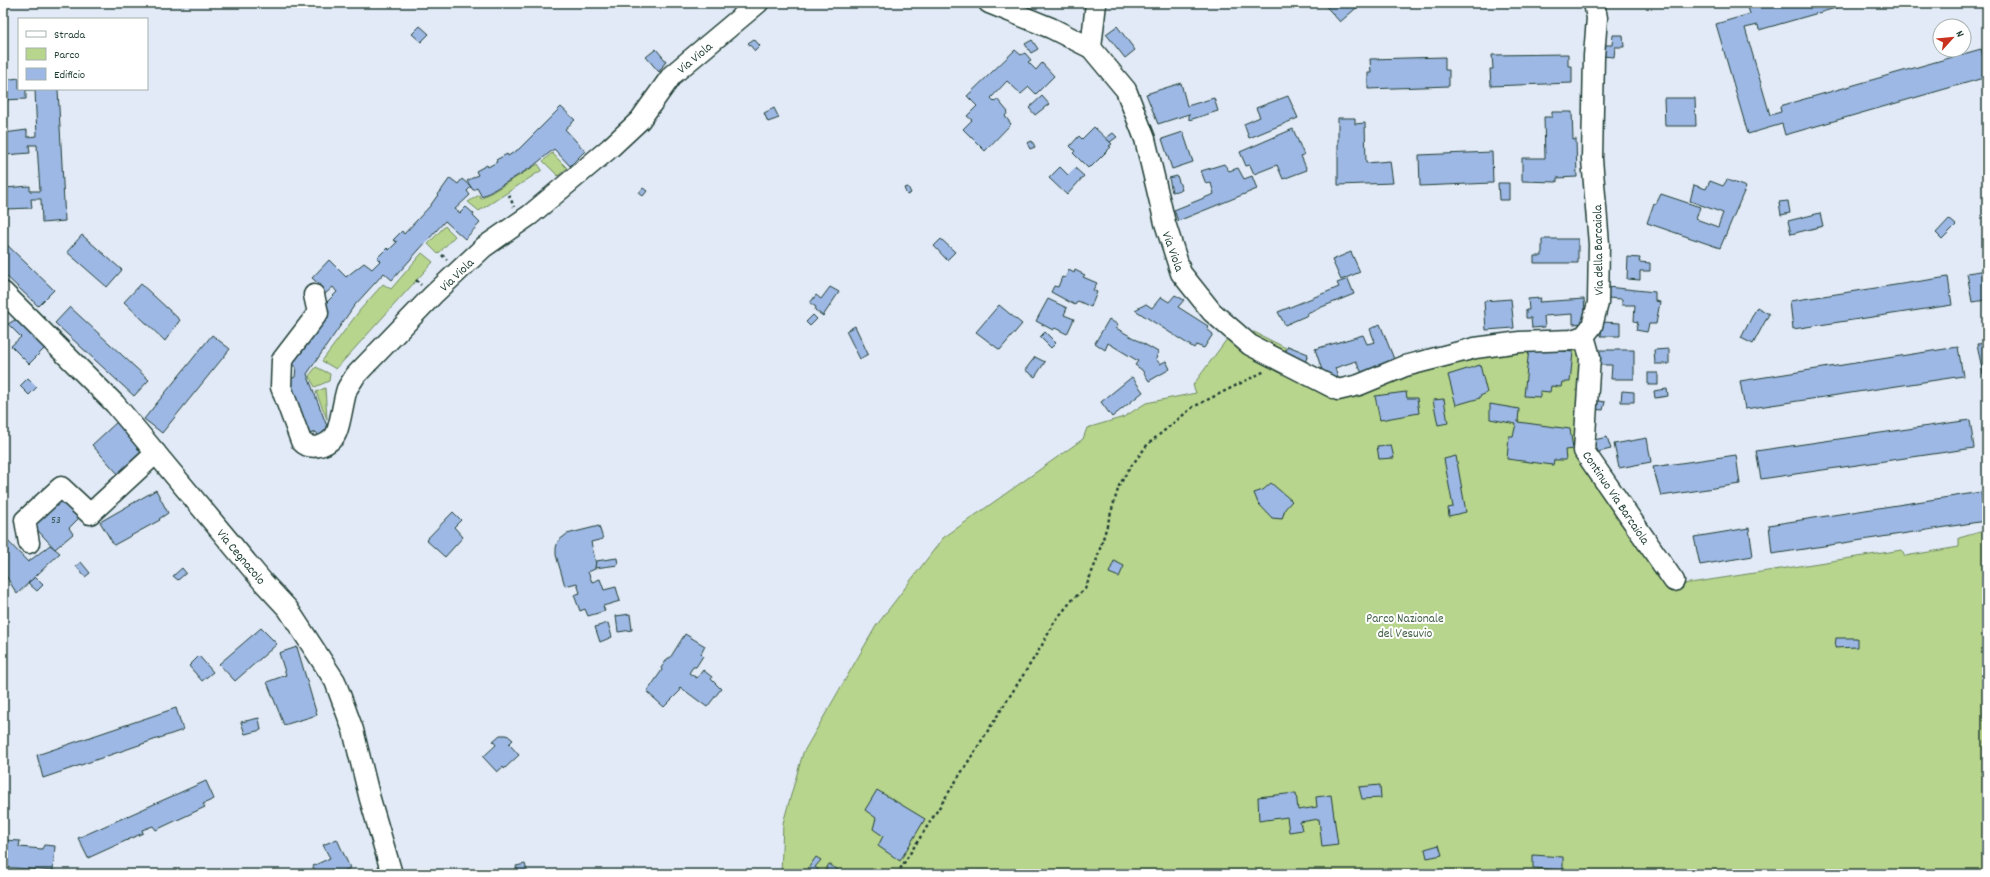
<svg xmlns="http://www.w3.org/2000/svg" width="1990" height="877" viewBox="0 0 1990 877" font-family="Dekko,sans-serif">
  <rect width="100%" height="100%" fill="#e2eaf7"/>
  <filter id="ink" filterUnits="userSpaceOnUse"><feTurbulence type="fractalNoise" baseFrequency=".025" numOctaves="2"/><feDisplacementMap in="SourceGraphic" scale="8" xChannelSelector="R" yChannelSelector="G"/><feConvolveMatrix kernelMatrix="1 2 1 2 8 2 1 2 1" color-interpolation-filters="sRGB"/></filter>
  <g filter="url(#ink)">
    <!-- green -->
    <g fill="#b8d58d" stroke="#6c8960">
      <path d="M552,153L567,168L558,176L543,161Z"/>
      <path d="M538,164L542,170L479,211L468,202L479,195L481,199Z"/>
      <path d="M445,226L455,236L438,254L428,244Z"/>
      <path d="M422,253L433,262L336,369L322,361L360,310L383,284L391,289Z"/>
      <path d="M1254,332L1286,348L1284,356L1307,363L1324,373L1338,378L1353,380L1577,332L1593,454L1649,538L1684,584L1902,550L1905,556L1959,547V538L1987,530V874H781L783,823L803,753L876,626L943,538L1083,439L1087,428L1124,417L1146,403L1196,393L1193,385L1227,339Z"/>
      <path d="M316,367L330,374L329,381L315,387L309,376Z"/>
      <path d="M325,388L327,419L316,392Z"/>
    </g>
    <!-- building -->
    <g fill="#9db8e4" stroke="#1f3d34">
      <path d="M1323,3H1362L1340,22Z"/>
      <path d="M1752,3H1853L1759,30L1758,25L1745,28L1770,115L1781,112L1780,106L1981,49L1987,69V77L1785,135L1782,124L1748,134L1716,24L1750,14L1747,4Z"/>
      <path d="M420,26L429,34L421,42L412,34Z"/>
      <path d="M1117,26L1135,50L1125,58L1106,34Z"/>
      <path d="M1613,35H1623L1624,47H1615L1614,57L1601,56L1600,45H1612Z"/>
      <path d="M754,39L760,46L755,51L748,43Z"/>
      <path d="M1032,40L1038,49L1031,53L1025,44Z"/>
      <path d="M656,49L666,61L659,72L646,57Z"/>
      <path d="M1015,50L1021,55L1025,53L1031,60L1028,62L1036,70L1042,63L1054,76L1036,94L1029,87L1021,94L1007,81L991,98L995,102L997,99L1008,112L1005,116L1011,124L985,151L963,129L972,120L967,116L977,106L967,96Z"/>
      <path d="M1568,54V66H1572V83L1491,86L1490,69H1493L1492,55Z"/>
      <path d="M1445,57V70H1449V86L1368,89V73H1371L1370,59Z"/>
      <path d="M19,78V89H58L65,221L42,223L41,199H31L32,208L6,209L5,188L30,186V191H40L37,145H29L30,153L5,155L4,133L27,130V137L37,136L35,90H26V99L3,100V80Z"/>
      <path d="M1181,83L1187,106L1214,98L1218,111L1189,120V114L1158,124L1146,94Z"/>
      <path d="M1042,96L1049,104L1035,115L1029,108Z"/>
      <path d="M1288,96L1298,118L1249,138L1244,124L1260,117L1256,108Z"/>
      <path d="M1664,98H1695L1696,126H1665Z"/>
      <path d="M561,107L575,120L565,129L585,151L570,166L554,149L532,167L482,197L477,188L473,190L467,181L478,175L476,171L487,165L488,167L497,162L496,160L507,154L508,156L519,149Z"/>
      <path d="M774,108L779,118L768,122L764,113Z"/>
      <path d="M1552,112H1572L1573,140L1576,139L1577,177L1557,178V182L1522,181V158H1545L1544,117H1552Z"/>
      <path d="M1338,118H1355V124L1365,123L1366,163L1390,161L1393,183L1338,185Z"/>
      <path d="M1094,127L1112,144L1109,146L1111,147L1091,167L1090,166L1088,168L1073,153L1075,151L1070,146L1079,136L1082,139Z"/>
      <path d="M1293,129L1304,155L1301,156L1307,170L1283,179L1277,165L1254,174L1250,165L1246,166L1240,152Z"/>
      <path d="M1183,132L1193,162L1172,169L1162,139Z"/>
      <path d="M1113,133L1117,137L1110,142L1106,138Z"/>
      <path d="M1032,141L1035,147L1030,149L1027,143Z"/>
      <path d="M1492,152L1493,183L1420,186L1419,155Z"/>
      <path d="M1224,164L1229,171L1238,168L1244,179L1252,176L1257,189L1178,221L1174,210L1214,194L1211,183L1206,184L1201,171Z"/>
      <path d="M1060,167L1068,175L1075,168L1084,176L1067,195L1049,178Z"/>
      <path d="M1177,176L1182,190L1172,192L1169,178Z"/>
      <path d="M450,178L458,184L462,179L471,187L467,191L470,195L455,209L460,213L466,207L474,214L473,216L480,223L465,239L445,221L392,280L384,273L354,306L307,374L330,434L320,438L316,432L306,435L284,382L295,377L296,367L286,362L323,306L337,292L333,287L325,294L318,287L320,285L312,278L329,260L346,277L364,263L372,269L380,261L377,258L387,248L389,250L397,242L393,240L402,231L404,234L430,206Z"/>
      <path d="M1727,180L1746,187L1720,248L1647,223L1654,203L1656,204L1661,194L1700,207L1696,219L1718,227L1723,213L1690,201L1694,185L1706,189L1710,181L1723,186Z"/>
      <path d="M1498,183H1509V200H1499Z"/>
      <path d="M908,187L911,193L907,195L904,188Z"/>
      <path d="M643,188L647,191L643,196L639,193Z"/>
      <path d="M1788,201L1790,213L1781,215L1779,202Z"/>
      <path d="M1820,213L1823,226L1791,234L1788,221Z"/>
      <path d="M1949,219L1956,225L1942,239L1936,233Z"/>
      <path d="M82,235L122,270L107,287L67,252Z"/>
      <path d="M941,239L955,252L947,260L934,246Z"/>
      <path d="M1542,239H1578V263H1534V256H1542Z"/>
      <path d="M3,241L54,290L38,306L3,273Z"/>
      <path d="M1351,252L1360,272L1341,280L1332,260Z"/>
      <path d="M1628,257L1640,258L1639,262L1650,263V271H1640V280L1627,279Z"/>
      <path d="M1069,270L1074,273L1075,270L1085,275L1083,277L1097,283L1093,290L1097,292L1091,307L1078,301L1075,305L1051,292L1054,286L1058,287L1062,277L1065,278Z"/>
      <path d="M1987,270V300L1972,302L1967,273Z"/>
      <path d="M1948,277L1952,305L1793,329L1790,301Z"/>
      <path d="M1348,279L1354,294L1307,313L1308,315L1285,325L1278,312L1339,287L1337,283Z"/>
      <path d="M141,284L180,320L165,341L124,302Z"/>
      <path d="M830,287L839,292L823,316L815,310L816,307L810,303L816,295L821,299Z"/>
      <path d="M1607,287L1655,292V301L1660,302L1656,324H1649L1647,332L1636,330L1638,322L1634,321L1635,305H1622V299L1607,298Z"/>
      <path d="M1175,295L1184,300L1178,307L1208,326L1207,329L1213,334L1204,348L1196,345L1194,348L1135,310L1146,304L1152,308L1161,297L1169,302Z"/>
      <path d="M1541,298L1539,302L1584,299L1586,323L1573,324V314L1544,316L1545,327L1532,328L1531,318H1526V310H1529L1528,299Z"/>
      <path d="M1048,299L1067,308L1064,315L1074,319L1067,334L1055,328L1053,330L1036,321Z"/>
      <path d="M1511,299L1514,328L1486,330L1484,301Z"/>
      <path d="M999,305L1022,324L1000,350L976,332Z"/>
      <path d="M70,307L149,380L134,396L55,323Z"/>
      <path d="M1757,307L1769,314L1753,344L1741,338Z"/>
      <path d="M813,315L817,319L810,326L806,322Z"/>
      <path d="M18,318L46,347L29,364L11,346L21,337L8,324Z"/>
      <path d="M1109,319L1118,325L1116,328L1158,352L1156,359L1160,364L1166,361L1170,369L1149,381L1142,370L1135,365L1138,361L1108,343L1105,350L1095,343Z"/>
      <path d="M1602,322L1620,323V336H1601Z"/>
      <path d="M1380,324L1396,364L1364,377L1356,361L1335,368L1338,378L1323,373L1315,349L1363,335L1367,344L1375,342L1370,329Z"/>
      <path d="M855,326L868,354L860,359L846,331Z"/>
      <path d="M1045,332L1056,343L1051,348L1040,337Z"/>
      <path d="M212,335L230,349L162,433L144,419Z"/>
      <path d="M1987,343V373L1983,374L1977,344Z"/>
      <path d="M1288,346L1308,354L1305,363L1284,355Z"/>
      <path d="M1958,347L1963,376L1745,409L1740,381Z"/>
      <path d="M1529,348L1573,352L1570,382H1562L1561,387L1551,386L1550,392L1540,391V397L1524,396Z"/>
      <path d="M1669,349V364H1655L1654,350Z"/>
      <path d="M1598,350H1634V379H1611L1612,365H1598Z"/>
      <path d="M1035,357L1045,362L1035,377L1025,370Z"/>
      <path d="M1480,365L1487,393L1480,396V398L1456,405L1448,375Z"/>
      <rect x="1648" y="373" width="10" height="12"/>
      <path d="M1132,377L1143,392L1112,417L1101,402Z"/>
      <path d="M28,378L37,387L29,395L20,386Z"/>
      <path d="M1667,389L1668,396L1655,398L1654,391Z"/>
      <path d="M1622,391L1634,392V402H1621Z"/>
      <path d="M1406,392L1407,398H1417L1419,413L1380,420L1375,396Z"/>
      <path d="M1444,399L1448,423L1438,425L1433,400Z"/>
      <path d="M1592,400L1605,402L1603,410L1591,409Z"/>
      <path d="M1490,404L1519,409L1518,422L1570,429L1573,449L1565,450L1566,460H1554L1553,465L1507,459L1509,436H1513L1516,424L1490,419Z"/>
      <path d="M1970,420L1974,448L1761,479L1756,451Z"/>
      <path d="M118,421L144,450L119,475L92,445Z"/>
      <path d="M1607,437L1611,449L1598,452L1594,440Z"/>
      <path d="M1647,438L1651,462L1619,468L1614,444Z"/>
      <path d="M1391,445L1394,458L1379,459L1377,446Z"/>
      <path d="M1736,455L1740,484L1661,496L1653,467Z"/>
      <path d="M1456,456L1466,512L1449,516L1448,508L1453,507L1444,459Z"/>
      <path d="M1271,483L1292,501L1285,509L1282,519L1272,518L1258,503L1254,493L1263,490Z"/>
      <path d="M156,490L168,513L159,519L160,520L114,545L100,522Z"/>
      <path d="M1981,492L1985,521L1772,554L1769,525Z"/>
      <path d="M61,493L82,515L69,528L73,534L55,549L30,522Z"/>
      <path d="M453,512L461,520L454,527L463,537L445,557L426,540Z"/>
      <path d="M599,526L603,539L591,542L596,564L595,569L588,572L592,582L600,579L604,590L616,587L620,601L603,606L605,611L588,616L585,609L580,611L574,595L580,593L577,583L565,586L556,555V548L558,541L567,534Z"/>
      <path d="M1749,528L1753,556L1700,565L1694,537Z"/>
      <path d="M3,536L28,562L50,545L60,553L17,594L3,571Z"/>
      <path d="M617,558L618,565L595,568L596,561Z"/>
      <path d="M1114,561L1124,566L1119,577L1109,573Z"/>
      <path d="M81,562L90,573L85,577L76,566Z"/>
      <path d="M182,568L186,573L178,580L173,576Z"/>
      <path d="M35,577L43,585L37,591L28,583Z"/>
      <path d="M630,614L632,630L618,632L616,616Z"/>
      <path d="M608,623L612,637L600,642L595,627Z"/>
      <path d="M261,628L277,644L235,681L219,664Z"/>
      <path d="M685,634L705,646L701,654L703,656L696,667H693L689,673L697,678L703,670L712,677L711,679L721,689L707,707L680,687L679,690L680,691L664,707L647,692L662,670L661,668L668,658H670Z"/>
      <path d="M1836,638H1857V647L1835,648Z"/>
      <path d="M297,647L317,715L284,725L267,682L286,675L279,653Z"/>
      <path d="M199,656L213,672L202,681L189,666Z"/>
      <path d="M176,708L183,730L43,778L37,755Z"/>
      <path d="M259,718L261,730L245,734L241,722Z"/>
      <path d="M500,735H507L513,740L509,744L519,755L504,769L503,767L497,772L483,757L496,745L493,741Z"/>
      <path d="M206,781L214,799L203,804L205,807L156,830L153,826L142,830L143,833L88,858L78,838Z"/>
      <path d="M1380,785L1381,798L1362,799L1359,787Z"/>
      <path d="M877,790L925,819L900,861L878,846L883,836L873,829L876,818L865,810Z"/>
      <path d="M1296,793L1298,810L1317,807L1316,797L1331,795L1338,845L1322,847L1319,819L1300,822L1302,830L1289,832L1287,817L1259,821L1258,797Z"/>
      <path d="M337,839L350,868L337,874H317L313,866L330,858L323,845Z"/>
      <path d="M3,840L20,841L19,847L42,849L44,845L55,846L53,871L3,867Z"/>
      <path d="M1439,845L1442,855L1427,858L1425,849Z"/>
      <path d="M1533,855L1563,857V870L1533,868Z"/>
      <path d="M816,857L821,860L815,867L823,874L829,864L844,874H804Z"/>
      <path d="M525,864L528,874H519L516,866Z"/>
    </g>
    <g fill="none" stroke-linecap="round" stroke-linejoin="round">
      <!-- minor casing -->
      <g stroke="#1f3d34" stroke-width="23">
        <g id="minor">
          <path d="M989,3L1051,28L1091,48L1126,90L1145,139L1165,223L1181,273L1212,312L1250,345L1338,390L1359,385L1405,366L1475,348L1520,342L1572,340L1584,336L1592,326L1598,303L1599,244L1592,159L1594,56L1597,18L1594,3"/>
          <path d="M1091,48L1096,3"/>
          <path d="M3,292L115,404L263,582L288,609L335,681L353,730L370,799L392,874"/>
          <path d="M314,295L318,313L282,360L281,387L301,441C310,451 325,447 334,437C340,430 343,400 347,389C349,385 353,380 355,376L433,295L484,247L530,215L610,148L640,120L672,75L758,3"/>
          <path d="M1584,336L1590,357L1584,451L1674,581"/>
          <path d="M29,543L25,520L61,487L90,514L156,453"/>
        </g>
      </g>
      <!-- path -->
      <g stroke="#1f3d34" stroke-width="2.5" stroke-dasharray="3 3" stroke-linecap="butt">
        <path d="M509,195L514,207"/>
        <path d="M442,255L447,260"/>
        <path d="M416,280L421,285"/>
        <path d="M897,874L1041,647L1055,621L1073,599L1085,589L1096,562L1119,486L1129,469L1148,444L1193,407L1265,371"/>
      </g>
      <!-- minor -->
      <use href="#minor" stroke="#fff" stroke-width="20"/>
    </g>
  </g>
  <g text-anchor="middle" stroke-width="4" stroke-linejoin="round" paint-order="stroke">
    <!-- number labels -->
    <g font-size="11" fill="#3e5c60">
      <text x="56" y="523">53</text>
    </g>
    <!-- street labels -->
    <g font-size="13" fill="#1f3d34" stroke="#fff">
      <text transform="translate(694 57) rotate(-40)" y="5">Via Viola</text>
      <text transform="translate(1597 250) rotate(-91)" y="5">Via della Barcaiola</text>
      <text transform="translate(1174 251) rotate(70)" y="5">Via Viola</text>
      <text transform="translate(456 274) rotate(-44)" y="5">Via Viola</text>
      <text transform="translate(1617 497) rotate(56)" y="5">Continuo Via Barcaiola</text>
      <text transform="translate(242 556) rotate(50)" y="5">Via Cegnacolo</text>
    </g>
    <!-- park labels -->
    <g font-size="13" fill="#45634a" stroke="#fff">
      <text x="1405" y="622">Parco Nazionale<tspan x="1405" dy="15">del Vesuvio</tspan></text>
    </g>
  </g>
  <!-- margin -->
  <rect width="1990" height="877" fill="none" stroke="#fff" stroke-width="16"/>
  <rect x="8" y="8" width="1974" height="861" fill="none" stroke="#1f3d34" stroke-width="1.5" filter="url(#ink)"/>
  <!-- legend -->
  <rect x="18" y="18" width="130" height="72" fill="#ffffff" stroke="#a5b1ae"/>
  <rect x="26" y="31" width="20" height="6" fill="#ffffff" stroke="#a5b1ae"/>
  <text x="54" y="38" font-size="12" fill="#1f3d34">Strada</text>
  <rect x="26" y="48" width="20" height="12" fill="#b8d58d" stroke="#a5b1ae"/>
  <text x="54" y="58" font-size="12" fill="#1f3d34">Parco</text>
  <rect x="26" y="68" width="20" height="12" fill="#9db8e4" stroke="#a5b1ae"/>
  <text x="54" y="78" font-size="12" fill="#1f3d34">Edificio</text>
  <!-- north arrow -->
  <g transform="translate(1952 38) rotate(63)"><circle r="19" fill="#ffffff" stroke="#a5b1ae"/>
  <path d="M0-3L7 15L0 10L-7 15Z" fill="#c8321e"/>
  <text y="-6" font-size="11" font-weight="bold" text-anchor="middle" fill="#1f3d34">N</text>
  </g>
</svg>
